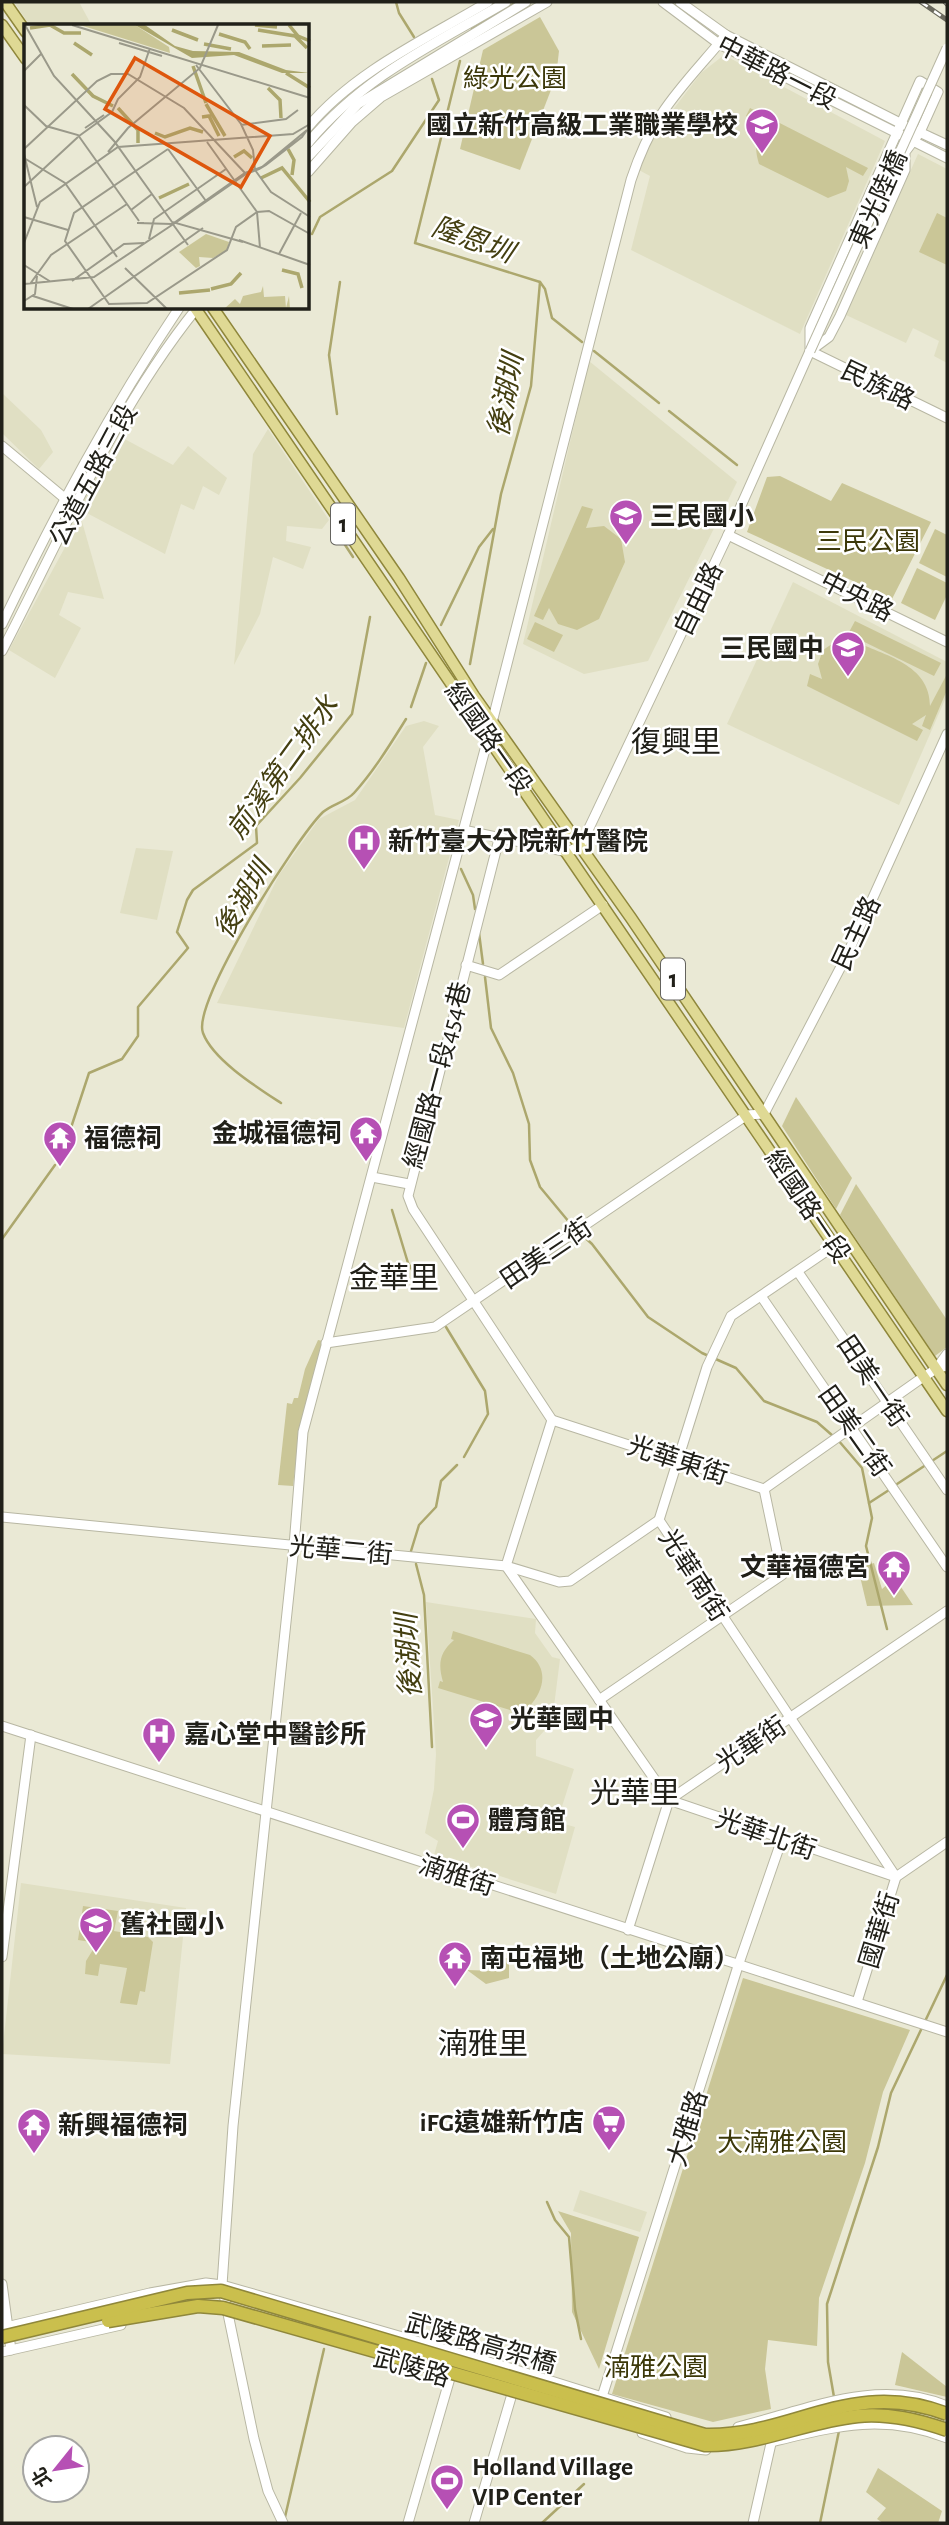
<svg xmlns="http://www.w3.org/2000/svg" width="949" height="2525" viewBox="0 0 949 2525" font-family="'Alegreya Sans','Noto Sans TC',sans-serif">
  <rect width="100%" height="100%" fill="#eae9d5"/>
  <!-- built -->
  <g fill="#e0dfc3">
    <path d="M14,2H79L92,26H30Z"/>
    <path d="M724,55L885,141L800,334L631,250L650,176L637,169L653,136L701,73Z"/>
    <path d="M918,154L947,169V363L934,356L939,341L913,328L906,343L846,315Z"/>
    <path d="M589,361L737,482L648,661L584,674L523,644Z"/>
    <path d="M2,393L41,430L53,452L39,469L2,433Z"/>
    <path d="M268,429L329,520L322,529L287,526L286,541L311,547L303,569L273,557L260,614L234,665L253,454Z"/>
    <path d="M119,436L173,465L188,446L227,478L219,495L203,486L194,510L181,504L165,554L79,509Z"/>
    <path d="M81,518L104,599L68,592L59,615L81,628L55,678L9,650Z"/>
    <path d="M793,582L947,662V695L899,805L727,724Z"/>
    <path d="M424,721L439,726L423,747L435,815L459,820L404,1028L217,1003L279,875L319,819L355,800L406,726Z"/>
    <path d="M136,848L173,851L157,920L120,913Z"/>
    <path d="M426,1602L536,1619L535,1633L552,1657L560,1659L552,1722L536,1740V1756L574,1769L557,1822L575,1827L556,1894L434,1855L438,1841L425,1833L434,1789L436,1754Z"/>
    <path d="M21,1883L186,1908L170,2064L2,2054Z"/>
    <path d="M580,2190L647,2212L640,2232L573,2211Z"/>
  </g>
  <!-- green -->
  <g fill="#cac697">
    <path d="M540,17L559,51L556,77L520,170L460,149L483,50Z"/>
    <path d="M750,108L868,168L863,176L846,167L849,181L846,191L828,198L759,164C754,147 754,135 772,129L746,116Z"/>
    <path d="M937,213L947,218V265L919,252Z"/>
    <path d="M780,476L831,501L842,483L931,522L892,599L747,532L767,477Z"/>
    <path d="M582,506L593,509L586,528L604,526L621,539L625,562L599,619L577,630L558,624L549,608L543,620L534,616Z"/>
    <path d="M935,529L947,535V577L919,563Z"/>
    <path d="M917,568L947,583V595L935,620L901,603Z"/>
    <path d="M855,621L941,663L934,676L848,634Z"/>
    <path d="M535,622L563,635L554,652L527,639Z"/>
    <path d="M852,640C885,656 930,664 930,706L947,674V690L930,730L922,726L926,715L912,724L923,730L917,741L807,686L810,674L822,679L818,664L823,650L835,642Z"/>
    <path d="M796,1097L852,1178L836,1209L782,1126Z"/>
    <path d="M856,1184L947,1320V1347L935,1356L840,1215Z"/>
    <path d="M318,1340L323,1341L299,1435L293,1486L278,1485L287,1403L292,1404L294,1398H298L305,1369Z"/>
    <path d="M874,1563L882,1589L895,1578L913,1605L867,1606L858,1568Z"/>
    <path d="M453,1631L530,1655C549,1669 544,1691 529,1707L538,1711L536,1718L438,1688L440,1681L443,1682C438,1664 439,1653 454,1640L451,1639Z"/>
    <path d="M83,1906L118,1911L114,1931L148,1937L153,1942L145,1992L140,1991L137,2005L120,2003L127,1968L100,1964L98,1976L85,1974L86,1961L97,1943L78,1940Z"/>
    <path d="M500,1958H509V1978L486,1984L467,1970L496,1971Z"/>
    <path d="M743,1978L910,2030L883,2092L865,2163L819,2298L817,2346L768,2340L765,2369L771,2409L713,2422L612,2394Z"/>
    <path d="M558,2211L639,2237L599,2369L572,2312L571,2233Z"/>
    <path d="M902,2352L947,2387V2397L895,2385Z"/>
    <path d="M878,2468L942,2511L938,2523H883L877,2519L886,2508L866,2492Z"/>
  </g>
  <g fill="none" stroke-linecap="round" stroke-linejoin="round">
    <!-- stream -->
    <g stroke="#aca76d" stroke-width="2.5">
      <path d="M396,2L399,13L414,37"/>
      <path d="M472,29L515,3"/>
      <path d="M460,61L415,243L540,282L545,289L552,318L582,342"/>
      <path d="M312,234L320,217L392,171L439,100L432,79"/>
      <path d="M594,351L659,403"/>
      <path d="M669,411L737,465"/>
      <path d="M337,414L329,355L340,282"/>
      <path d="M332,525L353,557"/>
      <path d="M441,625L479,547L493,529"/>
      <path d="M470,664L501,494L531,386L540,282"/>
      <path d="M411,707L426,663"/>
      <path d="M461,869L473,895L475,909"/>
      <path d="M479,933L483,964"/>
      <path d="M485,977L491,1028L513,1073L529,1124L530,1160L540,1187L574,1228"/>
      <path d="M281,1103C258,1088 213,1060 203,1033C191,1003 297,837 323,812C332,804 346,802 354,793C374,771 391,743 406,719"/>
      <path d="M62,1155L89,1073L122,1059L138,1036V1007L188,948L177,932L187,900L193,890L257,843L256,826L300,778L352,714L370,617"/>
      <path d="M392,1210L408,1263L420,1283"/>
      <path d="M579,1232L592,1244L648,1317L702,1353L736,1368L764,1401L817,1422L833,1436"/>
      <path d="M2,1239L55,1165"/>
      <path d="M446,1327L485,1391L488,1414L464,1457"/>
      <path d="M838,1440L862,1468L872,1518L866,1546L887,1629"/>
      <path d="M894,1486L947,1451"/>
      <path d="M869,1503L889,1490"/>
      <path d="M411,1551L419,1525L436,1507L441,1481L457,1465"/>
      <path d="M416,1564L424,1595L432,1747"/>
      <path d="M547,2202L555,2220L569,2237L575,2309L581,2339"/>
      <path d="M834,2397L828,2362L827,2304L878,2147L891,2093L947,1975"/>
      <path d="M285,2517L324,2349"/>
      <path d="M542,2523L584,2484"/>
      <path d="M820,2523L839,2431"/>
    </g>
    <!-- minor casing -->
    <g stroke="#b8b7a3" stroke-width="11">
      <g id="minor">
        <path d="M663,2L719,44L947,158"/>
        <path d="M680,2L726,35L904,125"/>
        <path d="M308,127C355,71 426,39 488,2"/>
        <path d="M917,131L947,145"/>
        <path d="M308,143C364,76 433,45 506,2"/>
        <path d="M308,157L358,104L526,2"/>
        <path d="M308,172L352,122L381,97L547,2"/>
        <path d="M810,351L947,418"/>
        <path d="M2,446L74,506"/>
        <path d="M728,535L947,642"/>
        <path d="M2,624C56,512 110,411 179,308"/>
        <path d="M2,651C63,534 114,411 197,308"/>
        <path d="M463,830L568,852L581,845L728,535L810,351V328L920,81L938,92L920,132L905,152V170L840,316L829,337L810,351"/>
        <path d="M499,839L408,1196L413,1209L552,1420"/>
        <path d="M466,965L499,975L603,905"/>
        <path d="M372,1177L409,1184"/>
        <path d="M834,1246L731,1316L707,1367L659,1520L896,1877"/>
        <path d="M798,1272L947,1490"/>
        <path d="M761,1296L947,1567"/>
        <path d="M326,1343L435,1327L747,1115L764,1114L847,955L947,734"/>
        <path d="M936,1369L947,1354"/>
        <path d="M552,1420L764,1489"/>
        <path d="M764,1489L919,1380L936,1369L947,1366"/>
        <path d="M2,1517L506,1566L559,1582L570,1581L659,1520"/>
        <path d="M506,1566L669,1800L896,1877"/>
        <path d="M506,1566L552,1420"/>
        <path d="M599,1700L782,1575L764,1489"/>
        <path d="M2,1726L947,2032"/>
        <path d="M628,1930L669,1800L947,1611"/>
        <path d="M2,1957L31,1735"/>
        <path d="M857,2002L896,1877L947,1842"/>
        <path d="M2,2284L11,2350"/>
        <path d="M2,2328L150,2293L206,2283L222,2285L503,2366L666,2417"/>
        <path d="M2,2352L121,2325"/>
        <path d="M601,2400L738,1966L782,1839"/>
        <path d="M738,2427C807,2410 877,2377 947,2406"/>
        <path d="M642,2433L687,2448L706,2450"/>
        <path d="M771,2442C836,2426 883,2413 947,2438"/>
        <path d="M283,2523L268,2491L254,2439L222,2285L233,2126L294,1546L303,1432L488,738L631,180C654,110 681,89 726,35"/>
        <path d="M408,2523L450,2378"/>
        <path d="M474,2523L512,2394"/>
        <path d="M753,2523L772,2439"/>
      </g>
    </g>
    <!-- major casing -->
    <g stroke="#8f873b" stroke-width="13">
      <g id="major">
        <path d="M5,2L26,32"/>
        <path d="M2,25L26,59"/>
        <path d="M195,308L947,1411"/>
        <path d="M213,308L399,578L474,696L631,918L947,1385"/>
      </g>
    </g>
    <!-- highway casing -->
    <g stroke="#8f873b" stroke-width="15">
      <path id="highway" d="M370,2342L411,2354"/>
    </g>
    <!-- minor -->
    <use href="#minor" stroke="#fff" stroke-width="9"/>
    <!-- major -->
    <use href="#major" stroke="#dfd994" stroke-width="10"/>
    <!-- highway -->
    <use href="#highway" stroke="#cabf4d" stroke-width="12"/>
    <!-- rail casing -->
    <g stroke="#6a695d" stroke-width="5">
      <g id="rail">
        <path d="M921,2L947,20"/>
        <path d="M945,2L947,4"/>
      </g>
    </g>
    <!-- rail -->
    <use href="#rail" stroke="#fff" stroke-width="2.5" stroke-dasharray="8" stroke-linecap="butt"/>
    <!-- minor-bridge casing -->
    <g stroke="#b8b7a3" stroke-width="11" stroke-linecap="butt">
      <path id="minor-bridge" d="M810,351L947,48"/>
    </g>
    <!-- highway-bridge casing -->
    <g stroke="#8f873b" stroke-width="15" stroke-linecap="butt">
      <g id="highway-bridge">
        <path d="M108,2321L198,2306L223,2308L705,2445C758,2446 806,2421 858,2416C889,2413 918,2420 947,2430"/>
        <path d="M2,2337L187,2293L221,2291L705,2435C794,2437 851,2377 947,2414"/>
      </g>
    </g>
    <!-- minor-bridge -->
    <use href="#minor-bridge" stroke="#fff" stroke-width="9"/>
    <!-- highway-bridge -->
    <use href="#highway-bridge" stroke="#cabf4d" stroke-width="12"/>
  </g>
  <!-- icons -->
  <defs>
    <g id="school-pin" transform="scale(1.75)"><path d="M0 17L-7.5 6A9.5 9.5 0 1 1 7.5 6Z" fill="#b650b4" stroke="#fff"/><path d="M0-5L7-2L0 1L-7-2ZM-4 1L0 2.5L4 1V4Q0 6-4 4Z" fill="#fff"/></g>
    <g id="hospital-pin" transform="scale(1.75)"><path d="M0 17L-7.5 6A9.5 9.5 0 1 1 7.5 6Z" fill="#b650b4" stroke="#fff"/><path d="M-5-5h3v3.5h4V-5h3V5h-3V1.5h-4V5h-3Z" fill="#fff"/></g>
    <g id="temple-pin" transform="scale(1.75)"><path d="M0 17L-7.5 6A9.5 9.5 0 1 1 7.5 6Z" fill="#b650b4" stroke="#fff"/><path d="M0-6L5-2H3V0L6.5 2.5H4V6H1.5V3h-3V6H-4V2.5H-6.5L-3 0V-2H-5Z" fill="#fff"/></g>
    <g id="stadium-pin" transform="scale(1.75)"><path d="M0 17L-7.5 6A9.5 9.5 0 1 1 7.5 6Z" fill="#b650b4" stroke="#fff"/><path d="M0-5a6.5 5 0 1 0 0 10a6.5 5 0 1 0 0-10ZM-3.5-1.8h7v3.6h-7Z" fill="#fff"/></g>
    <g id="supermarket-pin" transform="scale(1.75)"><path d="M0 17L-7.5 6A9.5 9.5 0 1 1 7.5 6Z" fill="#b650b4" stroke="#fff"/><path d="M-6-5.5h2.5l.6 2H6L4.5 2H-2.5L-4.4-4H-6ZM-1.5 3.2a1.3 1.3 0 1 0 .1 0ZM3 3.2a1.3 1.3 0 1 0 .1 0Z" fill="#fff"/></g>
  </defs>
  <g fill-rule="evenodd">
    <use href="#school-pin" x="762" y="125"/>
    <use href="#school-pin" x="626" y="516"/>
    <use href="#school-pin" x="848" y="648"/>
    <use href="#hospital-pin" x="364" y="841"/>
    <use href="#temple-pin" x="366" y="1133"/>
    <use href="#temple-pin" x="60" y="1138"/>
    <use href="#temple-pin" x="894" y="1567"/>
    <use href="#school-pin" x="486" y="1719"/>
    <use href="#hospital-pin" x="159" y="1734"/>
    <use href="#stadium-pin" x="463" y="1820"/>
    <use href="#school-pin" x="96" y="1924"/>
    <use href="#temple-pin" x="455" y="1958"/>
    <use href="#supermarket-pin" x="609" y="2122"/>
    <use href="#temple-pin" x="34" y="2125"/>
    <use href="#stadium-pin" x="447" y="2481"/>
  </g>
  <g text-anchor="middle" stroke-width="5" stroke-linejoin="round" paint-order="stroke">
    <!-- shield labels -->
    <g fill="#fff" stroke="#64635e" stroke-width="2">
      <rect x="331" y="503.5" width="24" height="41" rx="5"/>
      <rect x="661" y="958.5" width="24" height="41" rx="5"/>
    </g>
    <g font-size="24" font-weight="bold" fill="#212019">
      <text x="343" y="532">1</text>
      <text x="673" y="987">1</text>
    </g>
    <!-- street labels -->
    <g font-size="26" fill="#212019" stroke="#fff">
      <text transform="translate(777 72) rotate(27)" y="9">中華路一段</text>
      <text transform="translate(878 199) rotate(-66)" y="9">東光陸橋</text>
      <text transform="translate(878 385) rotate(26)" y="9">民族路</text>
      <text transform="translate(93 475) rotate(-62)" y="9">公道五路三段</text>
      <text transform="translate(857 596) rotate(27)" y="9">中央路</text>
      <text transform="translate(698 599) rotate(-64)" y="9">自由路</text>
      <text transform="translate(489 738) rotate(55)" y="9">經國路一段</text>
      <text transform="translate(856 933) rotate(-65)" y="9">民主路</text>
      <text transform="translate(437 1075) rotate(-75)" y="9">經國路一段454巷</text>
      <text transform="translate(808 1206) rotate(56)" y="9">經國路一段</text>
      <text transform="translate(546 1253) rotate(-34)" y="9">田美三街</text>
      <text transform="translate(873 1381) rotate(56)" y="9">田美一街</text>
      <text transform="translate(855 1431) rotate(55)" y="9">田美二街</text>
      <text transform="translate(678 1460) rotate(18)" y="9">光華東街</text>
      <text transform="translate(341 1550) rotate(5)" y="9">光華二街</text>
      <text transform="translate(694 1575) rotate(57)" y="9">光華南街</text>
      <text transform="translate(751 1744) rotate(-34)" y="9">光華街</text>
      <text transform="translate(766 1834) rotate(19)" y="9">光華北街</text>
      <text transform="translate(457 1875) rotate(18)" y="9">湳雅街</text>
      <text transform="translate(879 1930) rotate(-73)" y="9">國華街</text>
      <text transform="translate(687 2128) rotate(-73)" y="9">大雅路</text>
      <text transform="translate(481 2343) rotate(16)" y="9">武陵路高架橋</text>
      <text transform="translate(412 2367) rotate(16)" y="9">武陵路</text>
    </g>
    <!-- park labels -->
    <g font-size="26" fill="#3c3809" stroke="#fff">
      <text x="515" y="87">綠光公園</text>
      <text x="868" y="550">三民公園</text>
      <text x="782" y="2151">大湳雅公園</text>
      <text x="656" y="2376">湳雅公園</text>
    </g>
    <!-- poi labels -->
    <g font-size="26" font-weight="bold" fill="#212019" stroke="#fff" text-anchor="start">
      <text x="738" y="134" text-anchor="end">國立新竹高級工業職業學校</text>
      <text x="650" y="525">三民國小</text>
      <text x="824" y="657" text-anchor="end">三民國中</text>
      <text x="388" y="850">新竹臺大分院新竹醫院</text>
      <text x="342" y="1142" text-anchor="end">金城福德祠</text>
      <text x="84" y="1147">福德祠</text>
      <text x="870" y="1576" text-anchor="end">文華福德宮</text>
      <text x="510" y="1728">光華國中</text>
      <text x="184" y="1743">嘉心堂中醫診所</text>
      <text x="488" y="1829">體育館</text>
      <text x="120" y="1933">舊社國小</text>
      <text x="480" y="1967">南屯福地（土地公廟）</text>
      <text x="584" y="2131" text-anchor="end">iFG遠雄新竹店</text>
      <text x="58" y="2134">新興福德祠</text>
      <text x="472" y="2475">Holland Village<tspan x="472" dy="30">VIP Center</tspan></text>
    </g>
    <!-- water labels -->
    <g font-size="28" font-style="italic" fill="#443f11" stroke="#fff">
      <text transform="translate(473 239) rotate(20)" y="10">隆恩圳</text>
      <text transform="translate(505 395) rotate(-79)" y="10">後湖圳</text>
      <text transform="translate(282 767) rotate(-54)" y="10">前溪第二排水</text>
      <text transform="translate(242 899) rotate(-59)" y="10">後湖圳</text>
      <text transform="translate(408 1656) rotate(-93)" y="10">後湖圳</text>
    </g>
    <!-- quarter labels -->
    <g font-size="30" fill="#212019" stroke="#fff">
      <text x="676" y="752">復興里</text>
      <text x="394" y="1288">金華里</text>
      <text x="635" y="1803">光華里</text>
      <text x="483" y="2054">湳雅里</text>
    </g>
  </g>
  <!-- overview -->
  <g transform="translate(24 24)">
    <rect width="285" height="285" fill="#eae9d5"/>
    <path d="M56,1H111L145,23L146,29ZM182,210L205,218L203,226L189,234L175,233L176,242L172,244L155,228ZM239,262L240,273L261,272L262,284L265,272L266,285H200L211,275L216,280L219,272L237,268Z" fill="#cac697"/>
    <path d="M111,1H121L151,22L169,27L215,28L262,46L285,49H258L210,31L168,34Z" fill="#aca76d"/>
    <path fill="none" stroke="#aca76d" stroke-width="3.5" d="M231,1L253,3M265,1L274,12L286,17M6,4L26,1L40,9H57M148,6L174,16M234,6L271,12L283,24M195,10L221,18L226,25M50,19L68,31M180,20L207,25M238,22L267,21M169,42L182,79M262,49L286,64M48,50L69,72L89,82M244,64L256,76L257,94M182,80L201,112M94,84L114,106V119M178,93L185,92L195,112M131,109L141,113L166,104L179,108M264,125L270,136L268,151M210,133L220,127L228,134M237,154L258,144L286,178M135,174L165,160M258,246L274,250L278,264M187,265L207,260L217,249M155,269L186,266"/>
    <path fill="none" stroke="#9a998a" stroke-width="2" d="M1,1L30,52L90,117L148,198L219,218M48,1L286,74M95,19L138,32M172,41L217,100L229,126L231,146L247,168L286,193M0,47L17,30M0,81L22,102L54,111L115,197M217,101L262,95L274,86M61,104L80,91M55,112L88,88L94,75L116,53L126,24M183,118L233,188L236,224M0,125L73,57L87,50H104L160,84L221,149M144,125L50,189L41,217L85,280L123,279L203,226L212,203L233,188L245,187L286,210M144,125L182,177M84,128L104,104L176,44L194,1M0,130L13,183M0,134L41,159L93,233M0,163L54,113M107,186L128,170M0,193L44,206M120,199H113L148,200M148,199L164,221M125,215L130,195L202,145M215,216L286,241M0,219L16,178L94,123L269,110L286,100M255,230L277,189M0,241L27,258M101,244L143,285M48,257L100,220L120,219M0,260L70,253L157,195L222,150L235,145L242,141L278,113L283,106L238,143L221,149L147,201M6,260L27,231L103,180M9,272L49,285M0,277L11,270L13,252M64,285L179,204"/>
    <path fill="#de560d" fill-opacity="0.15" stroke="#de560d" stroke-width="3.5" d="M111,34L246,112L217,163L81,85Z"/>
    <rect width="285" height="285" fill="none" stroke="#212019" stroke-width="3.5"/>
  </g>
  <!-- border -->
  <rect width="949" height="2525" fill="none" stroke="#212019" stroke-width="7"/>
  <!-- north arrow -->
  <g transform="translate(56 2469) rotate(240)"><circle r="33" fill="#ffffff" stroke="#a6a6a3" stroke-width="2"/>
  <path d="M0-5L12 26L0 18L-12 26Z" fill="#b650b4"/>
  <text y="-10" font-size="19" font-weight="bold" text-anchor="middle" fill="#212019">北</text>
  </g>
</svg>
